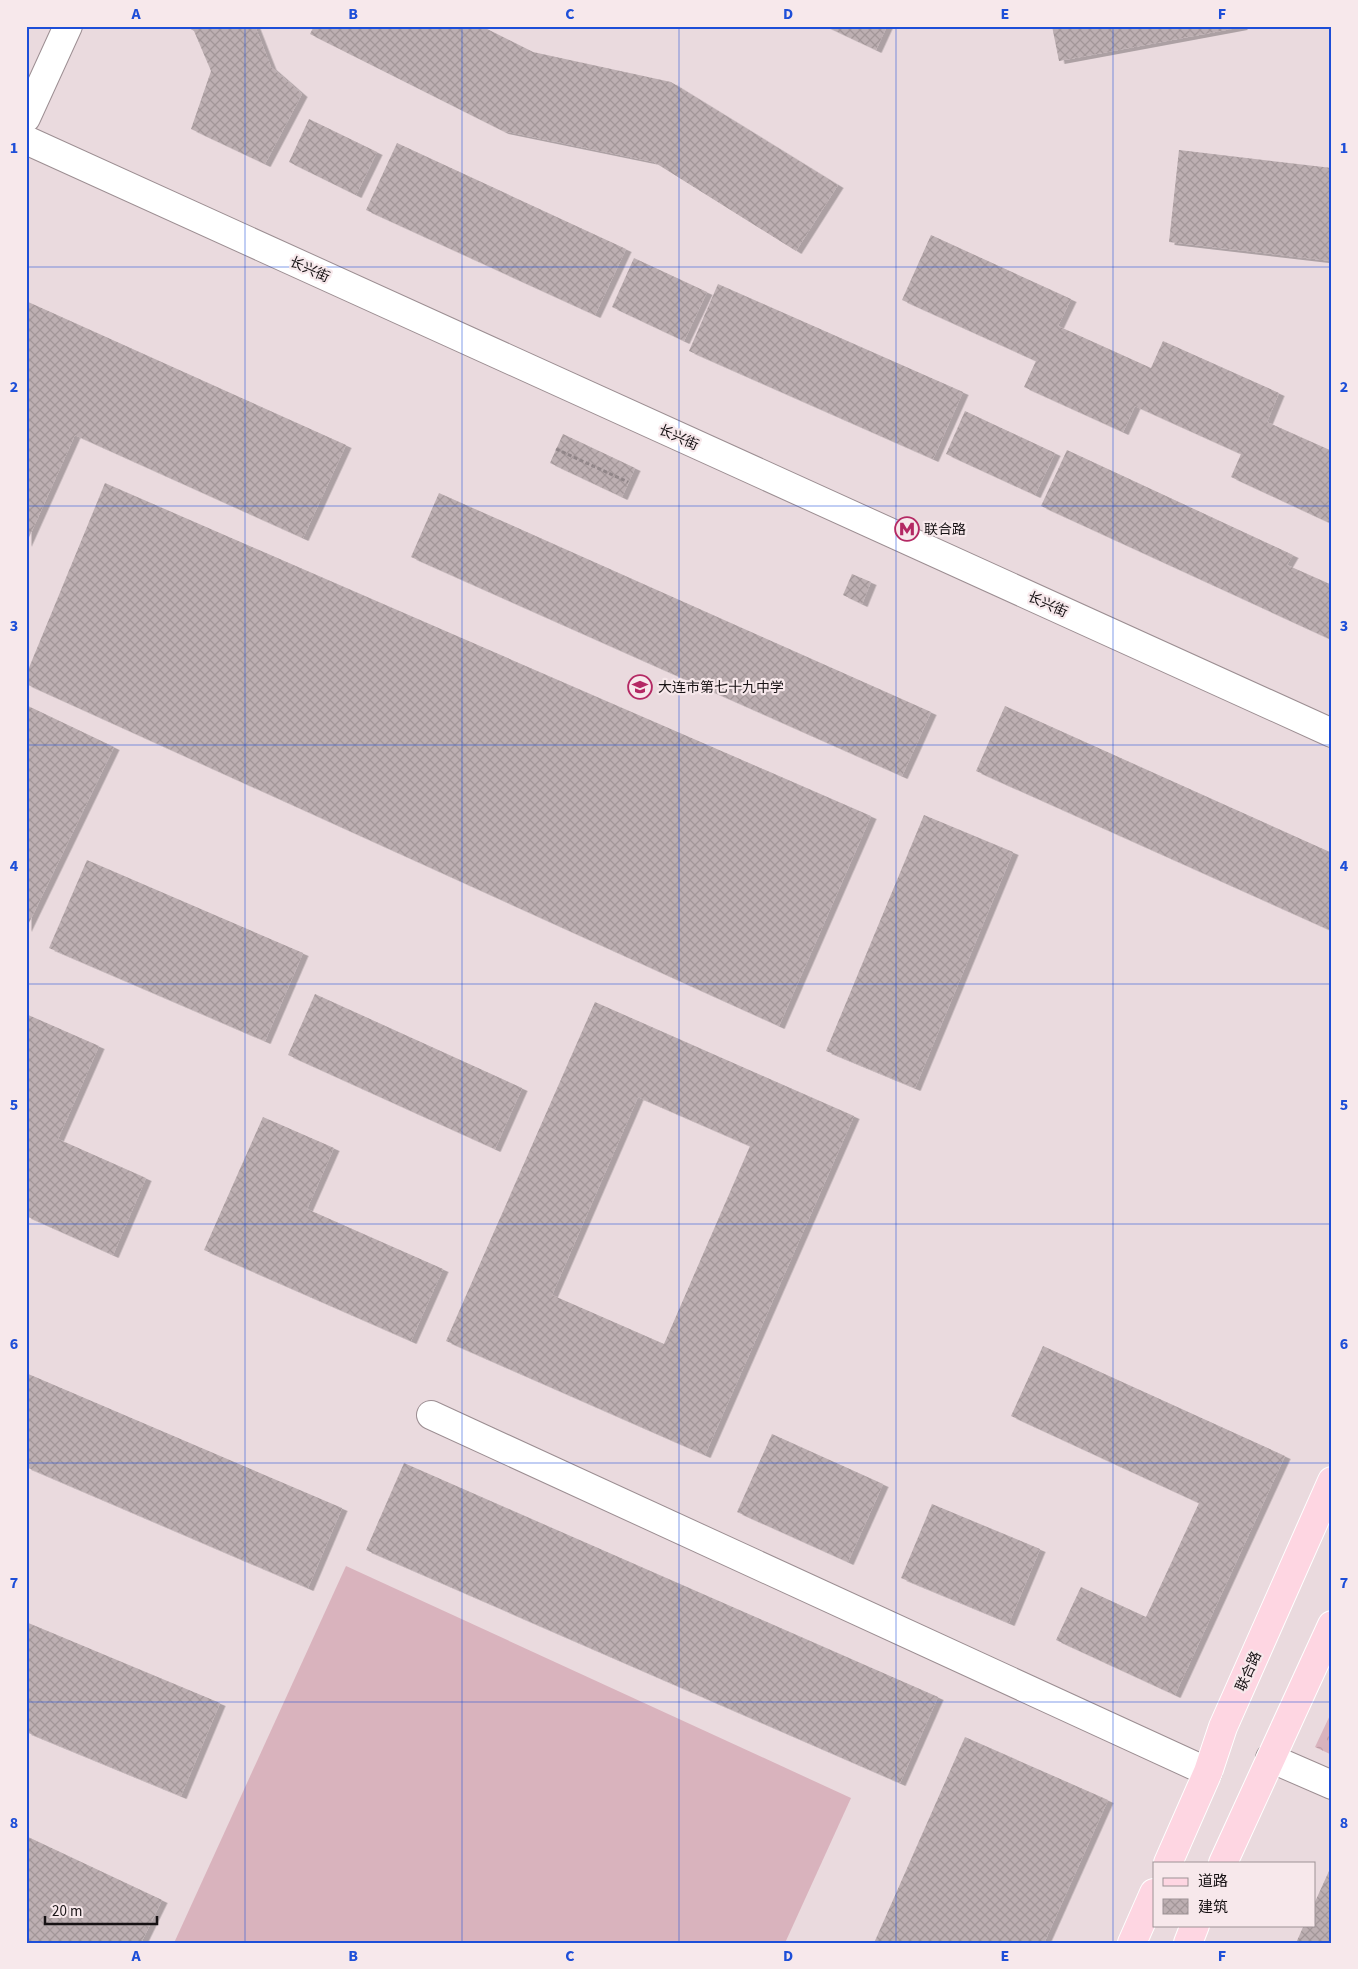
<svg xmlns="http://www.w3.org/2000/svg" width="1358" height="1969" viewBox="0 0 1358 1969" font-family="'Source Sans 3','Noto Sans SC',sans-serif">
  <defs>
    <pattern id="park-crowns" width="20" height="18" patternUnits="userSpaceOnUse" patternTransform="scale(1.25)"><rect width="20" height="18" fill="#d9b3bd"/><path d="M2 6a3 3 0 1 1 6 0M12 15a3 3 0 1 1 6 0" fill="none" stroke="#ba99a2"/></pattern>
    <pattern id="building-cross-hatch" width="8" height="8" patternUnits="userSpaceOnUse" patternTransform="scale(1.25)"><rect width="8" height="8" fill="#bdafb2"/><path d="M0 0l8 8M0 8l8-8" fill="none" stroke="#a29698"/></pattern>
    <filter id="shadow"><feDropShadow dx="5.5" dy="3" stdDeviation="0" flood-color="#0004"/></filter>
  </defs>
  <rect width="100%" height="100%" fill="#eadade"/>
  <!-- grass -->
  <path fill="#d9b3bd" d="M346,1566L851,1798L785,1943H174Z"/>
  <!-- park -->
  <path fill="url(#park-crowns)" d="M1332,1711V1755L1315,1747Z"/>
  <!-- building -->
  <g fill="url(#building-cross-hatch)" fill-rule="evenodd" filter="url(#shadow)">
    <path d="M186,26H255L271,67L302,94L265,164L191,129L211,71L194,31Z"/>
    <path d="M314,26H481L533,52L671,82L838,185L796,251L654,162L503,131L310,34Z"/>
    <path d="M825,26H887L876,50Z"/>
    <path d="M1052,26H1242V27L1059,61Z"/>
    <path d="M309,119L377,152L356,195L289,162Z"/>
    <path d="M397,143L626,249L595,315L366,210Z"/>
    <path d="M1179,150L1332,168V261L1169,242Z"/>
    <path d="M931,235L1071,299L1058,326L1151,368L1163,341L1279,393L1267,422L1332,451V519L1330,523L1231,477L1241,454L1135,406L1123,432L1024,387L1036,361L902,300Z"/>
    <path d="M634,258L707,292L684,341L612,307Z"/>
    <path d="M718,284L963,392L933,459L689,351Z"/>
    <path d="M26,301L346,445L303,538L75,435L26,544Z"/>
    <path d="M965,411L1055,453L1035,495L946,454Z"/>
    <path d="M563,434L635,468L622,497L550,463Z"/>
    <path d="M1067,450L1293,555L1287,565L1332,585V640L1041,506Z"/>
    <path d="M105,483L871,816L779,1026L26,684V675Z"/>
    <path d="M439,493L931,712L902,776L411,557Z"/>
    <path d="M852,574L871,582L862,604L843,595Z"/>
    <path d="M26,705L114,747L26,929Z"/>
    <path d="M1005,706L1332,853V931L976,771Z"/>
    <path d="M924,815L1013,852L915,1088L826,1051Z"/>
    <path d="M87,860L303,953L265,1041L49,948Z"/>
    <path d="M315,994L522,1088L495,1149L288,1055Z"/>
    <path d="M595,1002L854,1116L705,1455L446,1341ZM638,1097L750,1146L664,1344L552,1295Z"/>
    <path d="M26,1014L99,1046L58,1139L146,1178L113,1255L26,1216Z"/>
    <path d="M263,1117L334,1148L307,1209L443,1269L411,1341L204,1250Z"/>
    <path d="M1043,1346L1285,1456L1175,1695L1056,1640L1081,1587L1146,1617L1199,1503L1011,1416Z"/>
    <path d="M26,1373L342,1508L308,1588L26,1467Z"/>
    <path d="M772,1434L883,1484L848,1562L737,1512Z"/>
    <path d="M404,1463L938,1697L900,1783L366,1550Z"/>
    <path d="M932,1504L1040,1549L1009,1623L901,1578Z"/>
    <path d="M26,1622L220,1703L181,1796L26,1732Z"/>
    <path d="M965,1737L1108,1800L1044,1943H874Z"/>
    <path d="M26,1836L162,1900L141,1943H26Z"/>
    <path d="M1329,1871L1332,1872V1943H1296L1304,1925H1314V1904Z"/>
  </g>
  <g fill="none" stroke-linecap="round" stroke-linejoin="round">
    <!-- minor casing -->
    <g stroke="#9c8e92" stroke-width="30">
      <g id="minor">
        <path d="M26,118L68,26"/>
        <path d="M26,140L1332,733"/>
        <path d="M431,1415L1208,1772"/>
        <path d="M1270,1758L1332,1785"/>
      </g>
    </g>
    <!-- major casing -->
    <g stroke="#fff" stroke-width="30">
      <g id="major">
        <path d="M1168,1863L1208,1772L1223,1727L1332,1481"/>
        <path d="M1223,1863L1332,1625"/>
        <path d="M1132,1943L1154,1893"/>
        <path d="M1188,1943L1195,1925"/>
      </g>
    </g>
    <!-- path -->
    <path stroke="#918689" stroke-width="3" stroke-dasharray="4 2.5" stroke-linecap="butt" d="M556,449L628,482"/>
    <!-- minor -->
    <use href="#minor" stroke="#fff" stroke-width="28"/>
    <!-- major -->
    <use href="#major" stroke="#fed6e2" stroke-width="28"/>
  </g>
  <!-- grid -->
  <path fill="none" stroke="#1d4ed8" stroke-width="1" stroke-opacity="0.55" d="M245,26V1943M462,26V1943M679,26V1943M896,26V1943M1113,26V1943M26,267H1332M26,506H1332M26,745H1332M26,984H1332M26,1224H1332M26,1463H1332M26,1702H1332"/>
  <!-- icons -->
  <defs>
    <g id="metro-ring" transform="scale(1.25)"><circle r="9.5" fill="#f7e8eb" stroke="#b42964" stroke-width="1.5"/><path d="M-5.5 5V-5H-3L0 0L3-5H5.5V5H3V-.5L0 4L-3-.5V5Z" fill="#b42964"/></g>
    <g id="school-ring" transform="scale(1.25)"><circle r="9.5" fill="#f7e8eb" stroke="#b42964" stroke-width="1.5"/><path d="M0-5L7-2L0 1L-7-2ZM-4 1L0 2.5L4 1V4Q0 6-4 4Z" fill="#b42964"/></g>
  </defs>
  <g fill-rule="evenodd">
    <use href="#metro-ring" x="907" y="529"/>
    <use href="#school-ring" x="640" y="687"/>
  </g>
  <g text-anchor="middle" stroke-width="4.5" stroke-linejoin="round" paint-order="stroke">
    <!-- street labels -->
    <g font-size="14" fill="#171214" stroke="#f7e8eb">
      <text transform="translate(310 269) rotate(24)" y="5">长兴街</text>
      <text transform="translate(679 437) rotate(24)" y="5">长兴街</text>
      <text transform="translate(1048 604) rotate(24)" y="5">长兴街</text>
      <text transform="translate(1248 1671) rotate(-66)" y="5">联合路</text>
    </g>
    <!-- poi labels -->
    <g font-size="14" fill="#171214" stroke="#f7e8eb" text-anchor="start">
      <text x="924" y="534">联合路</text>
      <text x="658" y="692">大连市第七十九中学</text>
    </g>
  </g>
  <!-- border -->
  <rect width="1358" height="1969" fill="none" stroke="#f7e8eb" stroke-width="55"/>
  <!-- legend -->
  <rect x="1153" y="1862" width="162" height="65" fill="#f7e8eb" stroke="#9d9295"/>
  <rect x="1163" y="1878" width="25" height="8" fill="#fed6e2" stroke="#9d9295"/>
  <text x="1198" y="1886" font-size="15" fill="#171214">道路</text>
  <rect x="1163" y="1899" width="25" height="15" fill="url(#building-cross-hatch)" stroke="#9d9295"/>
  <text x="1198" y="1912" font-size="15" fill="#171214">建筑</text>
  <!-- scale -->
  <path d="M45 1916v8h112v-8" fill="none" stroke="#171214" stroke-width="2.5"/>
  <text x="52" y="1916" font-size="15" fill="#171214" stroke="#f7e8eb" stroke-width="4" paint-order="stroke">20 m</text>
  <rect x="28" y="28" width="1302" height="1914" fill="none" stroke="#1d4ed8" stroke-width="2"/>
  <g font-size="16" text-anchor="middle" font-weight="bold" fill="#1d4ed8">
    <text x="136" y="19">A</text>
    <text x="353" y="19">B</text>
    <text x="570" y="19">C</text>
    <text x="788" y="19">D</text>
    <text x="1005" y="19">E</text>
    <text x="1222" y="19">F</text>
    <text x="14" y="153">1</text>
    <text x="1344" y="153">1</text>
    <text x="14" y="392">2</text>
    <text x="1344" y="392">2</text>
    <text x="14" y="631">3</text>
    <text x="1344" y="631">3</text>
    <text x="14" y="871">4</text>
    <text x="1344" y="871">4</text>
    <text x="14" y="1110">5</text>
    <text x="1344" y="1110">5</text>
    <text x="14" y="1349">6</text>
    <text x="1344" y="1349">6</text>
    <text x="14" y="1588">7</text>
    <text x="1344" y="1588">7</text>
    <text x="14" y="1828">8</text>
    <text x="1344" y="1828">8</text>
    <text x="136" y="1961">A</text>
    <text x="353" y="1961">B</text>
    <text x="570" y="1961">C</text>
    <text x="788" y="1961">D</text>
    <text x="1005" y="1961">E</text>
    <text x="1222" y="1961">F</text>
  </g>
</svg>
